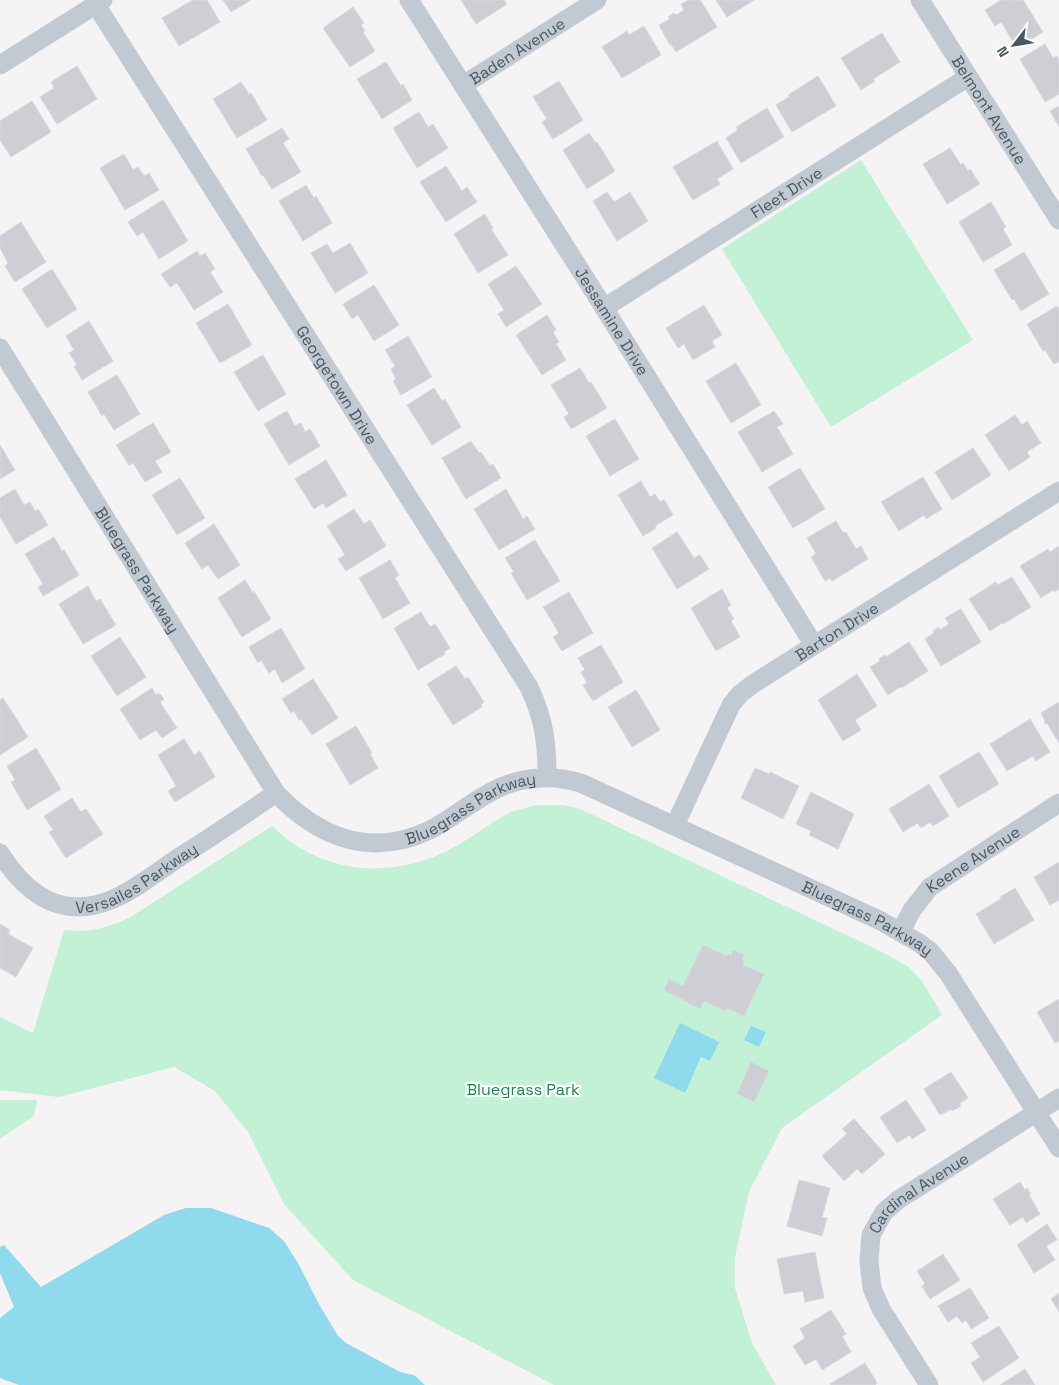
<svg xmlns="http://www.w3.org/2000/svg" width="1059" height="1385" viewBox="0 0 1059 1385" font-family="'Space Grotesk',sans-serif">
  <rect width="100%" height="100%" fill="#f5f3f3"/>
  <!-- green -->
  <g fill="#c3f1d5">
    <path d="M861,160L973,340L831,427L722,249Z"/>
    <path d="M537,805H564L580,809L878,950L909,967L922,981L942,1015L782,1128L749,1192L735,1257V1288L752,1343L776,1385H554L353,1280L284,1204L248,1132L215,1091L174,1067L59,1097L0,1090V1017L33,1033L64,930C87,933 108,928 129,918L272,826C320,874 390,880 449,850C471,839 489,823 511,812C519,809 529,807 537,805Z"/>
    <path d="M0,1100H37L34,1116L0,1139Z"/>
  </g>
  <!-- water -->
  <g fill="#90daee">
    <path d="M680,1023L719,1042L710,1061L701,1057L685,1093L654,1078Z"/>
    <path d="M751,1026L766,1032L759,1047L744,1040Z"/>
    <path d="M186,1208H211L269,1228L284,1241L299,1265L320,1306L338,1336L346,1343L400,1372L414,1375L425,1385H19L0,1378V1318L14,1307L0,1273V1247L4,1245L41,1287L164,1215Z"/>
  </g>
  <!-- building -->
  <g fill="#cdcfd5" stroke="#d7d9de">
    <path d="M193,0H207L220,22L179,46L162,18Z"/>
    <path d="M223,0H251L231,12Z"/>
    <path d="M461,0H504L507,4L476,24Z"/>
    <path d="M689,0H700L717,27L676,52L671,44L670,45L659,25L670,19L668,17L674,13L676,15L684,10L681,4Z"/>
    <path d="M716,0H754L727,17Z"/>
    <path d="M1001,0H1023L1043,32L1017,48L1001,22L995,26L985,10Z"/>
    <path d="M353,7L364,23L361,25L365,31L363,32L375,51L350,67L323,28Z"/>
    <path d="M644,26L661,55L622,78L602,47L627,31L629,35Z"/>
    <path d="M882,33L900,62L873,79L875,81L861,90L841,58Z"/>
    <path d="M1045,44L1053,58L1057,56L1059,60V94L1045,102L1020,59Z"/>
    <path d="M386,62L401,86L403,84L412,100L382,119L357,79Z"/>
    <path d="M77,66L97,99L57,124L40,97L54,88L51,82Z"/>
    <path d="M818,76L836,106L792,132L776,105L789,97L788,95Z"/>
    <path d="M559,81L583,120L553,139L542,122L547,119L533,97Z"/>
    <path d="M241,82L249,94L251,93L267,120L237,138L213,99Z"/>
    <path d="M32,101L51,132L11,157L0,140V121Z"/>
    <path d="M1059,106V127L1050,111Z"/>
    <path d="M767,108L784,137L741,163L726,138L738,130L736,127Z"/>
    <path d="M419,112L428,127L433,124L448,148L417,168L393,128Z"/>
    <path d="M282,128L289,139L283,143L301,172L272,189L263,175L262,176L246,149Z"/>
    <path d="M589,133L596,143L597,142L615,171L587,189L563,150Z"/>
    <path d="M717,141L733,169L717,179L720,184L693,200L673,167Z"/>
    <path d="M950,148L961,165L963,163L968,171L970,169L980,184L947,204L923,164Z"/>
    <path d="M124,154L133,170L138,167L144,176L149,173L159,190L125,210L100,168Z"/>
    <path d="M446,166L462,191L467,187L477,202L446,222L420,182Z"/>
    <path d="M306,185L314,198L316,196L332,223L303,241L279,201Z"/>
    <path d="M607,192L614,202L630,192L648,221L617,241L593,201Z"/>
    <path d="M163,200L188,241L159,259L143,232L137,236L128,222Z"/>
    <path d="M991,202L1006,227L1003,229L1012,245L983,262L959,222Z"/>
    <path d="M485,214L493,228L491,229L508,255L478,273L454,234Z"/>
    <path d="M21,222L46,262L15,282L5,266L8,263L0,248V236Z"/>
    <path d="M350,243L368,273L335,293L311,253L327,244L333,253Z"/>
    <path d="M197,251L200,256L205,253L215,269L210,272L223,292L194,310L177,283L170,287L161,274Z"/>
    <path d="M1024,252L1049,294L1021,311L1014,299L1012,300L994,270Z"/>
    <path d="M516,266L542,304L506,327L498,314L504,310L488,284Z"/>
    <path d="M52,269L77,309L47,328L22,289Z"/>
    <path d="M374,285L399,325L374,341L358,315L352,319L343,304Z"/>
    <path d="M228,304L252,345L220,363L196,323Z"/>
    <path d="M704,305L722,335L712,341L715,347L693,360L684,344L678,348L666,328Z"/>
    <path d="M1057,306L1059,309V361L1054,364L1045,350L1043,351L1027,324Z"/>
    <path d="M547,315L556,330L553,332L559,342L556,344L566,360L542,375L516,335Z"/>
    <path d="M89,321L113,361L82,380L74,366L77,365L69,353L74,350L66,336Z"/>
    <path d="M408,336L432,377L401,395L393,381L396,379L391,369L395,366L385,350Z"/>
    <path d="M263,355L286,394L258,411L234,372Z"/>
    <path d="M736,363L761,405L731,423L706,381Z"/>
    <path d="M580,368L589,383L591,382L607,408L571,429L564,417L569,414L551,385Z"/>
    <path d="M117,375L140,414L114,430L104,414L102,416L88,392Z"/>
    <path d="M434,388L442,401L445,399L461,427L432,445L407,405Z"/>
    <path d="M287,411L295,426L301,423L305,432L310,429L320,446L289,465L264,424Z"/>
    <path d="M774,411L783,424L777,427L793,454L762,472L738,432Z"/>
    <path d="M1015,415L1022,425L1027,421L1041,443L1027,452L1030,457L1009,471L985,435Z"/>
    <path d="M615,419L639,459L610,476L586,436Z"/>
    <path d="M153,423L171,452L155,461L162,472L145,482L133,463L129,465L116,445Z"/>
    <path d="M471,441L479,453L481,452L490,466L493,464L501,478L466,499L442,458Z"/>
    <path d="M0,445L15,470L0,479Z"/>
    <path d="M973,448L991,475L952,500L935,472Z"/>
    <path d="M326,460L347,495L326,508L323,503L314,509L295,479Z"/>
    <path d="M800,468L825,509L793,528L768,487Z"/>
    <path d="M923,477L942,509L926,519L924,515L899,531L881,502Z"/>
    <path d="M180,478L205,518L177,535L152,495Z"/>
    <path d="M641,481L650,497L655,494L660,502L664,499L673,515L655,526L656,528L643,536L618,495Z"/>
    <path d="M15,489L24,505L30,502L35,511L38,509L48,525L16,544L0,517V498Z"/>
    <path d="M506,489L523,519L527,516L535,529L499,550L474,509Z"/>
    <path d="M354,509L364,524L370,520L386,546L346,571L338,559L345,555L327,526Z"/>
    <path d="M836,521L843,533L846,532L856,549L861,546L868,559L832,581L830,578L825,581L811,557L816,554L807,538Z"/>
    <path d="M214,524L240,565L218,579L208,565L202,569L185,543Z"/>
    <path d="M677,532L694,558L700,555L709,569L677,589L652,548Z"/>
    <path d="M54,537L62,551L64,550L79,575L43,596L38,587L43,584L25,554Z"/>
    <path d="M535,540L560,581L527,600L511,573L514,572L505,558Z"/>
    <path d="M1059,546V589L1054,592L1053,590L1041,598L1020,566L1048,549L1050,552Z"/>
    <path d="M390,560L399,575L395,578L410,603L383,619L359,578Z"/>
    <path d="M1012,577L1031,607L1003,624L1002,623L990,631L969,599L996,582L998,585Z"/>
    <path d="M245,580L253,593L254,591L271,619L242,637L218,598Z"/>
    <path d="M88,586L96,601L100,599L116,625L83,644L59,604Z"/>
    <path d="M722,589L731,605L727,608L734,619L731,621L740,637L716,651L691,608Z"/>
    <path d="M569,592L593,633L562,651L553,637L559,633L543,607Z"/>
    <path d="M961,609L981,642L941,666L925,639L934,633L933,631L939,627L940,630L949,624L945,618Z"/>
    <path d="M421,612L430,627L435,624L450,648L444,652L445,654L418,670L394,628Z"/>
    <path d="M281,628L305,669L282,683L275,669L269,673L261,660L258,663L249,647Z"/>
    <path d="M120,637L146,677L117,696L91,656Z"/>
    <path d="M909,642L928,671L901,688L900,687L888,695L870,667L880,661L879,659L885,655L886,657Z"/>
    <path d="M601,645L623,682L593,701L583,685L587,683L581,672L585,670L578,658Z"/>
    <path d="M456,666L465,679L468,677L484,702L481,705L482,707L453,725L427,684Z"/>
    <path d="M857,674L877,706L855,720L861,730L843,741L818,700Z"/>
    <path d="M313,679L338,718L312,735L301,719L299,720L294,711L291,713L282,699Z"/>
    <path d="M152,688L156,695L159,693L164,699L160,702L177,728L162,738L156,730L140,740L120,709Z"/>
    <path d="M636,690L660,730L632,747L608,707Z"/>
    <path d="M3,698L28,737L0,755V700Z"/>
    <path d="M1059,702V743L1047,723L1046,724L1044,722L1045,721L1041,713Z"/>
    <path d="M1030,719L1050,752L1036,761L1033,756L1007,771L990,744Z"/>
    <path d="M356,726L372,753L370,754L378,768L350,785L326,744Z"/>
    <path d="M184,739L194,755L200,751L215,777L175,802L168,791L176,786L158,755Z"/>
    <path d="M36,748L61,789L27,810L11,782L15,780L7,766Z"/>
    <path d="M979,752L999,784L958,808L939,776Z"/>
    <path d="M755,768L769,774L770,772L799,786L783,819L741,798Z"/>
    <path d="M929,784L949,816L933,826L930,822L921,828L918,823L903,832L889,809Z"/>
    <path d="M811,792L854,814L838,849L809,835L811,831L796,824Z"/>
    <path d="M72,798L81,812L86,809L103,834L66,858L49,832L53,830L44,816Z"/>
    <path d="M1059,862V900L1050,905L1034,877Z"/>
    <path d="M1015,888L1034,920L994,944L976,914L1001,899L1000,897Z"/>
    <path d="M0,924L10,930L8,934L33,948L16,977L0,968Z"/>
    <path d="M703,945L726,956L728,954L731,956L733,950L744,955L742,960L744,961L743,965L764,974L744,1016L727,1008L726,1011L704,1001L700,1009L664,990L669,979L683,986Z"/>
    <path d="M1059,999V1041L1055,1043L1037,1012Z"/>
    <path d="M751,1062L769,1071L754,1102L737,1094Z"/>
    <path d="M951,1072L968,1098L959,1104L961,1106L952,1111L951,1109L940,1115L924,1089Z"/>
    <path d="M906,1100L926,1130L912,1139L910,1135L897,1143L880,1117Z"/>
    <path d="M854,1119L885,1154L862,1174L857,1169L844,1181L822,1156L847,1134L842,1129Z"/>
    <path d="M799,1180L830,1188L822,1217L827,1218L822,1236L787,1226Z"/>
    <path d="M1020,1182L1025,1190L1027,1188L1031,1194L1029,1195L1040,1214L1026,1223L1023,1217L1010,1225L993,1199Z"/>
    <path d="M1047,1224L1057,1240L1046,1246L1055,1260L1034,1273L1017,1245Z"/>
    <path d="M815,1252L824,1298L805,1302L803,1291L784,1294L777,1259Z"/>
    <path d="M943,1254L960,1280L930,1299L922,1286L925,1284L917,1271Z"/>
    <path d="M970,1288L989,1318L971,1329L966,1320L962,1323L957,1316L948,1322L938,1306Z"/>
    <path d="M1059,1293V1312L1051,1299Z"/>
    <path d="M831,1310L846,1334L842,1336L851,1352L822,1370L816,1359L805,1365L793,1346L805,1338L800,1329Z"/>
    <path d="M999,1326L1019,1358L983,1382L971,1363L980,1357L971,1343Z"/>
    <path d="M865,1363L877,1383L875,1385H831L830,1384Z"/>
    <path d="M1025,1369L1035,1385H1000Z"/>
  </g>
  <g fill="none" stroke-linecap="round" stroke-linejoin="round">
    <!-- street -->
    <g stroke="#c1cad2" stroke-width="19">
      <path id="s1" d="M409,0L596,295L814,645"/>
      <path id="s2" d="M920,0L1059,220"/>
      <path id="s3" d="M96,5L529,687C544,719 547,742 547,777"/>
      <path d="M0,65L103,0"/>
      <path id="s4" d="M463,85L597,0"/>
      <path id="s5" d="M604,308L968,77"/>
      <path id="s6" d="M0,348L276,793C319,838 371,858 430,830C451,819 470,803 491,792C519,776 554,774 583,784L881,921L919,943L930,951L948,973L1059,1148"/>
      <path id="s7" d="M675,825L731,705L740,694L753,684L1059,491"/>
      <path id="s8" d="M0,853C26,894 61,920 111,900C135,890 157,872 178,858C211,837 244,815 276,793"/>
      <path id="s9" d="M901,931L912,910L930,887L1059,803"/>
      <path id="s10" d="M929,1385L881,1309L872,1288L869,1261L871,1235L884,1212L898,1200L1059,1098"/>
    </g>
  </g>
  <g text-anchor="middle" stroke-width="4.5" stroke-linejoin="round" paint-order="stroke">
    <!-- street labels -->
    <g font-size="16" fill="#4a5661" stroke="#fff">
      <text dy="6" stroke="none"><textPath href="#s4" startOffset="64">Baden Avenue</textPath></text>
      <text dy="6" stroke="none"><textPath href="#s2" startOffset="130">Belmont Avenue</textPath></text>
      <text dy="6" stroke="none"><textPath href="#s5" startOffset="216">Fleet Drive</textPath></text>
      <text dy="6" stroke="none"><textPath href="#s1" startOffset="380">Jessamine Drive</textPath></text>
      <text dy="6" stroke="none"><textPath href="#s3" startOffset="450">Georgetown Drive</textPath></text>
      <text dy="6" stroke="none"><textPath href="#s6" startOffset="261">Bluegrass Parkway</textPath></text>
      <text dy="6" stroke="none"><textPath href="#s7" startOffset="262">Barton Drive</textPath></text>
      <text dy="6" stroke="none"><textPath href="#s6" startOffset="741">Bluegrass Parkway</textPath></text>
      <text dy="6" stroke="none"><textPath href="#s9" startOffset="104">Keene Avenue</textPath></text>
      <text dy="6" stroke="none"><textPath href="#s8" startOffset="165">Versailes Parkway</textPath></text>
      <text dy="6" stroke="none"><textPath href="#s6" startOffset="1176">Bluegrass Parkway</textPath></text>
      <text dy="6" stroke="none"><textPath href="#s10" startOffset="231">Cardinal Avenue</textPath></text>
    </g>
    <!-- park labels -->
    <g font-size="16" fill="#17864f" stroke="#fff">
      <text x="523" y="1095">Bluegrass Park</text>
    </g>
  </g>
  <!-- north arrow -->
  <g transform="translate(1014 45) rotate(239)" stroke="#ffffff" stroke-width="4" paint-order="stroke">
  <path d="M0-4L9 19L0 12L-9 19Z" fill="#4a5661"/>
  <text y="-8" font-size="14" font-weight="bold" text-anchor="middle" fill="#4a5661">N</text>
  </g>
</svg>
